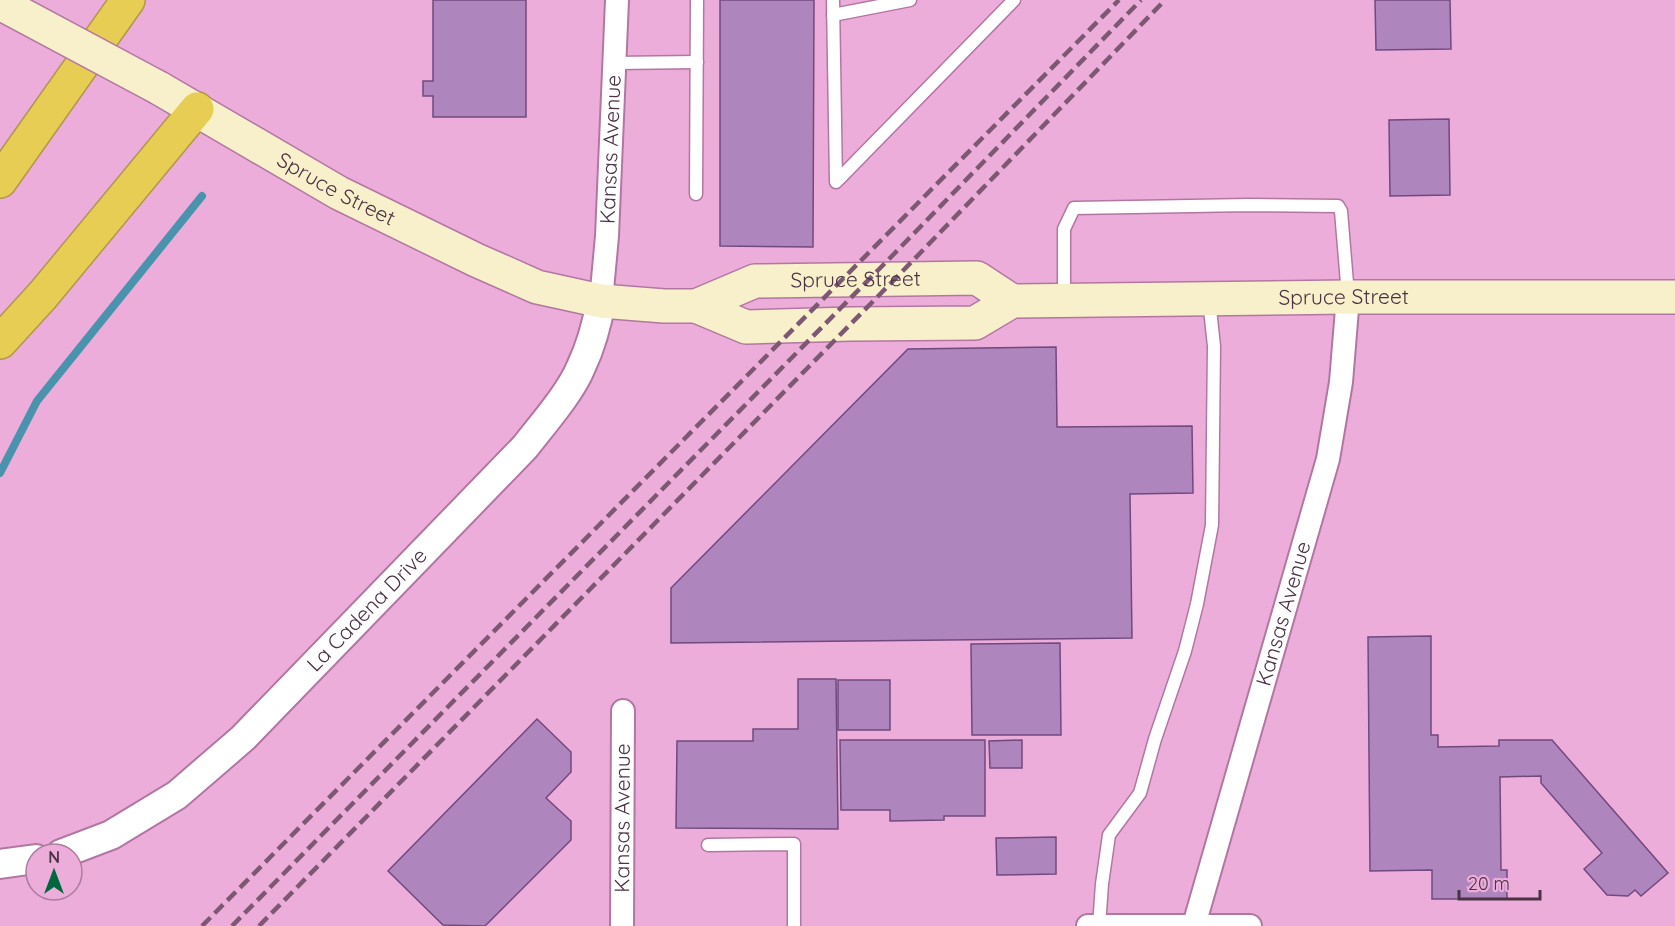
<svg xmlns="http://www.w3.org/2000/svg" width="1675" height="926" viewBox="0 0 1675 926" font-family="Quicksand,sans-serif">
  <rect width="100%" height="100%" fill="#edadda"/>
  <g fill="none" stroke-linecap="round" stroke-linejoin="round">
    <!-- stream -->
    <path stroke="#4a93ad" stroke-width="8" d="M0,473L37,401L202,196"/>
  </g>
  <!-- building -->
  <g fill="#af85bd" stroke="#71497e" stroke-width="1.5">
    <path d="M433,0H526V117H433V96H423V81H433Z"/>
    <path d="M720,0H814L813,247L720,246Z"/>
    <path d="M1375,0H1450L1451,49L1376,50Z"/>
    <path d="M1449,119L1450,195L1390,196L1389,120Z"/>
    <path d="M1056,347L1057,427L1192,426L1193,493L1130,494L1132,638L671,643V588L908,349Z"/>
    <path d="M1431,636V735H1438V747L1499,746V740H1552L1668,873L1641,896L1635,890L1628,896L1607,895L1584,869L1602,853L1541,783V776L1500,777L1501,870H1507V899H1432V870L1370,871L1368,637Z"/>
    <path d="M1060,643L1061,735H972L971,644Z"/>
    <path d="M798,679H836L838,829L676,828L677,741H753V729H798Z"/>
    <rect x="838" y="680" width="52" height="50"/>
    <path d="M537,719L571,752V772L546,798L571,821V840L485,926L443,925L388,871Z"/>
    <path d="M840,740H985V816H944V820L890,821V810H841Z"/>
    <path d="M1022,740V768H990L989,741Z"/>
    <path d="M1056,837V874L997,875L996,838Z"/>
  </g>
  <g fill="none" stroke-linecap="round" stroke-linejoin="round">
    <!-- service casing -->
    <g stroke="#b277a1" stroke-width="15">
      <g id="service">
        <path d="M833,0L836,182L1014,0"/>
        <path d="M833,15L910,0"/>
        <path d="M615,63L697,62"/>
        <path d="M696,194L697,0"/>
        <path d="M1064,299V229L1074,208L1249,205L1338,206L1341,211L1348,295"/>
        <path d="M708,845L794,844V926"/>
        <path d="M1099,926L1102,884L1109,835L1140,793L1155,739L1185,651L1197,604L1212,525L1214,346L1209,300"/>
      </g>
    </g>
    <!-- minor casing -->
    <g stroke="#b277a1" stroke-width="26">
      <g id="minor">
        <path id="s1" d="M601,301L607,236L617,0"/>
        <path id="s2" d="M1194,925L1328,459L1341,382L1348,297"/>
        <path id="s3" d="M622,926L623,711"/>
        <path d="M1088,926H1250"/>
      </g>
    </g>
    <!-- tertiary casing -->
    <g stroke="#b277a1" stroke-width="32">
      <g id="tertiary">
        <path id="s4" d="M61,854L111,835L177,795L243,738L525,447C542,425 571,392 581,367C591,346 597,324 601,301"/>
        <path d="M0,864L36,859"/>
      </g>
    </g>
    <!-- secondary casing -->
    <g stroke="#b277a1" stroke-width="36">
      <g id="secondary">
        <path id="s5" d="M159,88L339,193L476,260L537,287L601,301L664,306H696L755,281L977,278L1012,301"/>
        <path id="s6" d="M696,306L746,327L851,324L975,323L1012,301L1348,297H1675"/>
      </g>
    </g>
    <!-- motorway casing -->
    <g stroke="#b0974e" stroke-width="36">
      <g id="motorway">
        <path d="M0,181L128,0"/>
        <path d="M0,342L43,295L197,109"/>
      </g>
    </g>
    <!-- service -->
    <use href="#service" stroke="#fff" stroke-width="12"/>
    <!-- minor -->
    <use href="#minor" stroke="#fff" stroke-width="22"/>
    <!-- tertiary -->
    <use href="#tertiary" stroke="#fff" stroke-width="28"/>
    <!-- secondary -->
    <use href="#secondary" stroke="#f8f0cb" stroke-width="33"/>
    <!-- motorway -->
    <use href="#motorway" stroke="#e7cd53" stroke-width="33"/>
    <!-- rail -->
    <g stroke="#7d5872" stroke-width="4.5" stroke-dasharray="12 6" stroke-linecap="butt">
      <path d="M202,926L1119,0"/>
      <path d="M232,926L891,257L1141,0"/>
      <path d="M259,926L894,280L1165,0"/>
    </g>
    <!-- secondary-bridge casing -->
    <g stroke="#b277a1" stroke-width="36" stroke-linecap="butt">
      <path id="secondary-bridge" d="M0,3L159,88"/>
    </g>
    <!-- secondary-bridge -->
    <use href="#secondary-bridge" stroke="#f8f0cb" stroke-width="33"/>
  </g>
  <g text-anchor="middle" stroke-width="6" stroke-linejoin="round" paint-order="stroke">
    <!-- street labels -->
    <g font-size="21" fill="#4b3244" stroke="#edadda">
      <text dy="7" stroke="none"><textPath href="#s1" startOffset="152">Kansas Avenue</textPath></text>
      <text dy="7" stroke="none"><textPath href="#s5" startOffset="204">Spruce Street</textPath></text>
      <text dy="7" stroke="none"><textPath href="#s5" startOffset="753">Spruce Street</textPath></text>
      <text dy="7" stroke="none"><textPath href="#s6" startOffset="658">Spruce Street</textPath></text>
      <text dy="7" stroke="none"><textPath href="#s4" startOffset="396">La Cadena Drive</textPath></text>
      <text dy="7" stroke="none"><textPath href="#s2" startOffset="324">Kansas Avenue</textPath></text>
      <text dy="7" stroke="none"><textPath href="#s3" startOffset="108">Kansas Avenue</textPath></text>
    </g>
  </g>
  <!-- north arrow -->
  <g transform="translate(54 872)"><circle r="28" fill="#edadda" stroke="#ac7c9e" stroke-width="1.5"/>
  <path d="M0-4.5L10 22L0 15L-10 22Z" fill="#00683e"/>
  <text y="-9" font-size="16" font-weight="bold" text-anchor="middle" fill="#4b3244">N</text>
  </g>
  <!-- scale -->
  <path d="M1459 890v9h81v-9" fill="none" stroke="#4b3244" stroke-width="3"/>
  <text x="1468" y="890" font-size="18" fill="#4b3244" stroke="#edadda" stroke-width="4.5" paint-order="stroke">20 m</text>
</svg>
